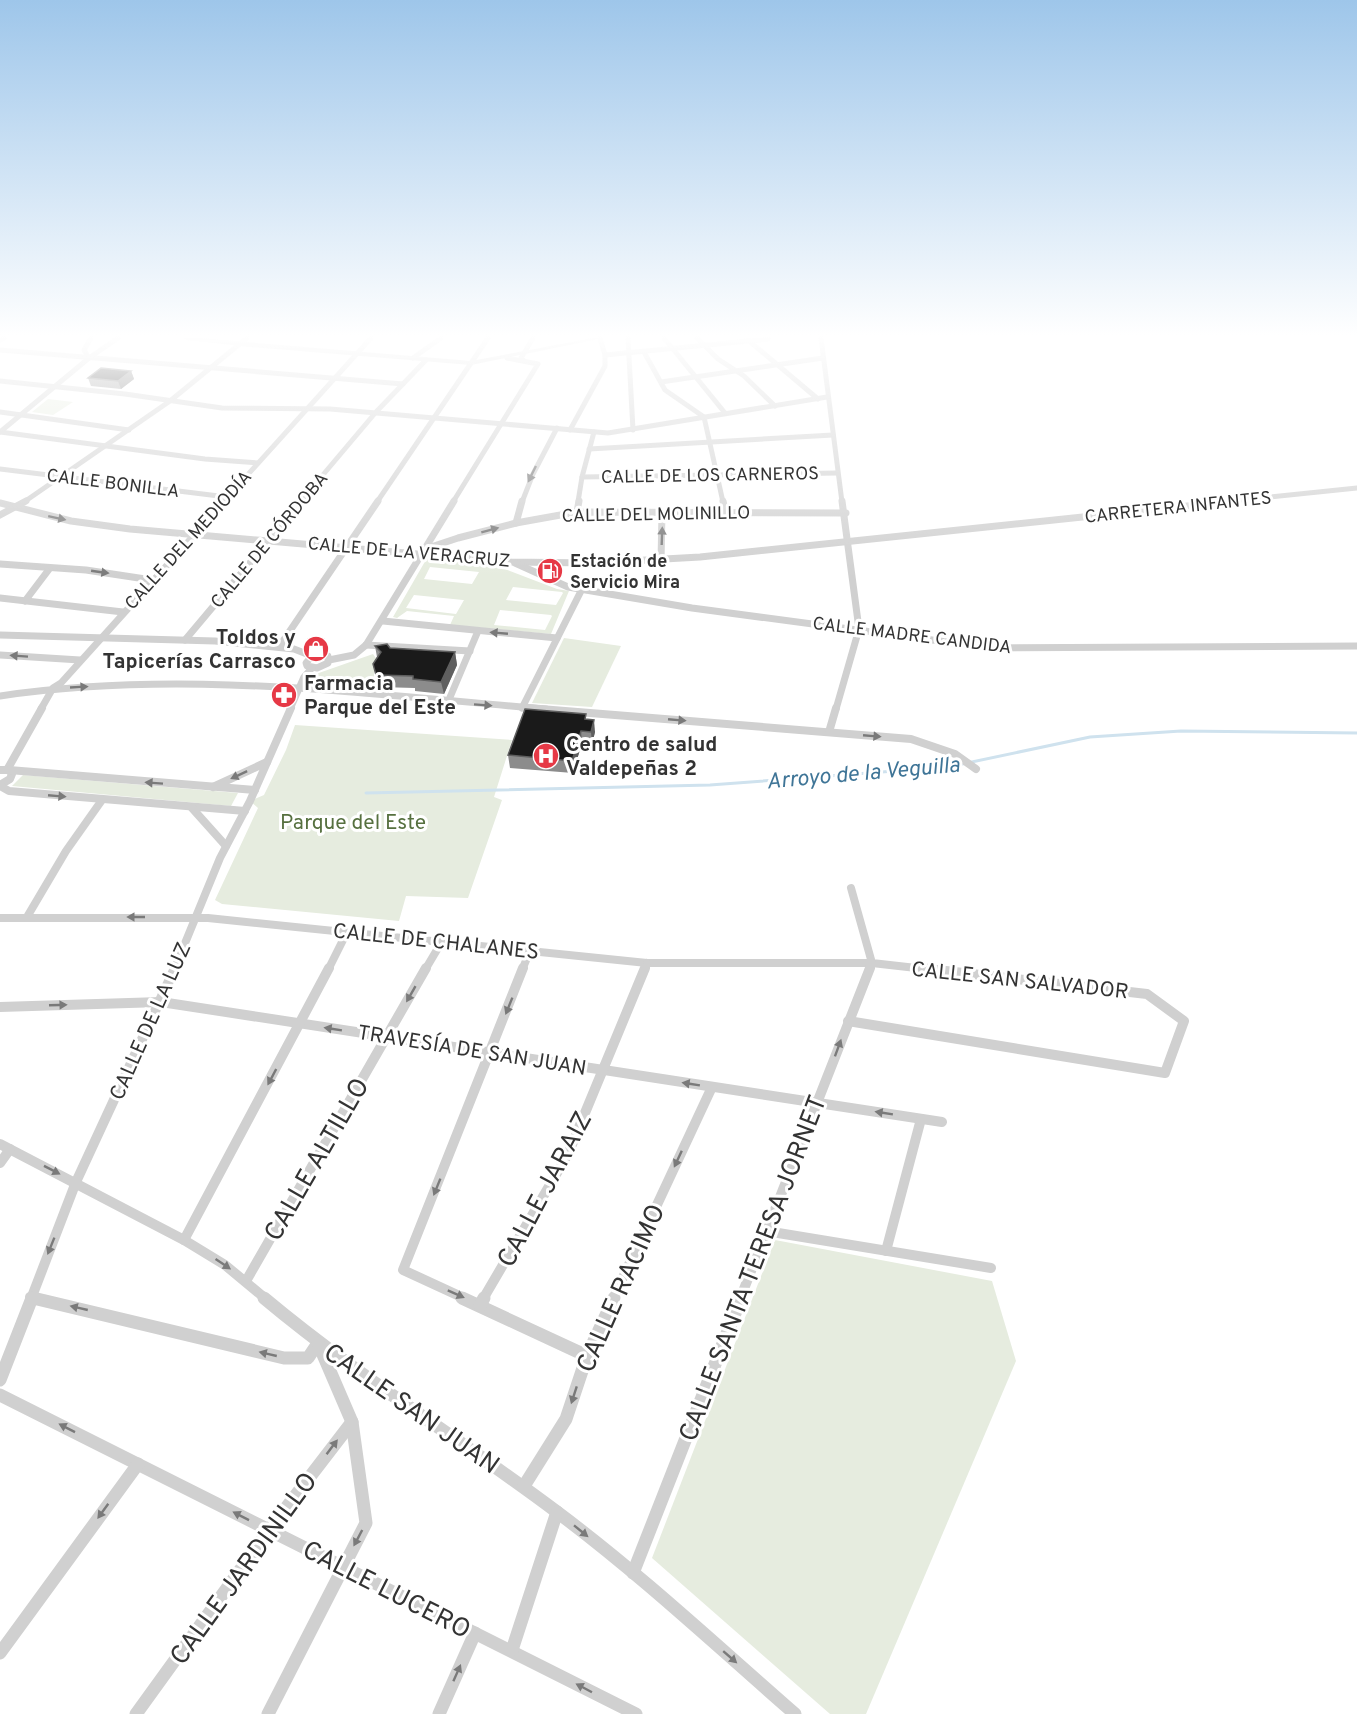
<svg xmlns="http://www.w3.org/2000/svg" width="1357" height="1714" viewBox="0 0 1357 1714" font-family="Overpass,sans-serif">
  <rect width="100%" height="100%" fill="#fff"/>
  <!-- green -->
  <g fill="#e6ecdf" fill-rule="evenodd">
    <path d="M48,399L73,402L53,415L32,412Z"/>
    <path d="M427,558L492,564L557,589L569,591L551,634L450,625L454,616L407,611L397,618L393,617ZM430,567L479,572L472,584L424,579ZM513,587L562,592L563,593L556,605L506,600ZM414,595L463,600H464L456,614L406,608ZM500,610L551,615L552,616L545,630L494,625Z"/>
    <path d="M564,638L621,646L592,707L532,703Z"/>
    <path d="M373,654L380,664L374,673V681L365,686L371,690L369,693L316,686L314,679L316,674Z"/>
    <path d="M295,725L512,740L494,797L502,800L468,898L406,896L399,921L222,904L215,900L258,808L250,801L264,795L286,750Z"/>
    <path d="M23,775L238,793L231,806L12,786Z"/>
    <path d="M775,1240L992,1281L1016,1361L866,1714H830L652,1558Z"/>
  </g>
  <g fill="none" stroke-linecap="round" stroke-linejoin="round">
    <!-- stream -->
    <path stroke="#cfe2ee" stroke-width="3" d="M366,793L710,785L948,767L1090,737L1181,731L1357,733"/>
    <!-- minor-far4 -->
    <g stroke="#d0d0d0" stroke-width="5">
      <path d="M628,338L633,430"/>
      <path d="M664,338L725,413"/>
      <path d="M697,338L718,359L744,376L775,406"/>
      <path d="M821,338L842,502"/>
      <path d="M0,340L4,338"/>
      <path d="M748,340L818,399"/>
      <path d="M0,350L403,384"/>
      <path d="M644,352L665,390L704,417L723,502"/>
      <path d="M605,355L768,339"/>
      <path d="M89,358L84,350L91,338"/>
      <path d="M413,358L441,338"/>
      <path d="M524,361L521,358L533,338"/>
      <path d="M0,381L125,394L222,408L330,409L608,433L827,397"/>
      <path d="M661,382L823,358"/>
      <path d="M0,412L129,430"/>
      <path d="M570,430L605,366V355L600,338"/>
      <path d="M0,432L205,459L258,463"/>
      <path d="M0,432L89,358L118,338"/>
      <path d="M589,449L833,435"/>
      <path d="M0,469L227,497"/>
      <path d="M582,477L837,473"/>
      <path d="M24,502L170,401L247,338"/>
      <path d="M223,502L371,338"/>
      <path d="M300,502L376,412L426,360"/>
      <path d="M377,502L488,338"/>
      <path d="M453,502L538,364L507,358"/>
      <path d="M522,502L533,474L557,428"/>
      <path d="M578,502L582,477L594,432"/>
      <path d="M1221,502L1357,488"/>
    </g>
    <!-- minor-far3 -->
    <g stroke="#d0d0d0" stroke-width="7">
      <path d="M723,501L726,514"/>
      <path d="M0,503L71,521L130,529L511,562L593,563L700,557L1235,501"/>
      <path d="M577,512L579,501"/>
      <path d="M0,515L26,501"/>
      <path d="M516,523L522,501"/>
      <path d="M424,553L434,546L458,538L516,523L577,512L846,513"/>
      <path d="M661,561L662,512"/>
      <path d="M515,563L568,587L692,608L992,648L1357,646"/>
      <path d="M0,564L86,570L152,580"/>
      <path d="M0,598L123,612"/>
      <path d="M25,601L50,568"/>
      <path d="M383,621L557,638"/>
      <path d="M0,635L215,641L294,649L312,656"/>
      <path d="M185,640L302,501"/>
      <path d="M366,645L470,651"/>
      <path d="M279,647L378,501"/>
      <path d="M0,655L80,660"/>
      <path d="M324,655L328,656V663L317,668L307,666L306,663L312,656Z"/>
      <path d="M329,660L354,655L366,645L454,501"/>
      <path d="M0,696C181,669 365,694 546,709"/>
      <path d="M448,702L478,631"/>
      <path d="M522,708L582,589"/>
      <path d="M41,709L53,688L61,683L225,501"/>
      <path d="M290,709L304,677L312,668"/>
      <path d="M836,709L859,629L842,501"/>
    </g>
    <!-- minor-far2 -->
    <g stroke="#d0d0d0" stroke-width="8">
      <path d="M528,708L911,739L955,754L976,769"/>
      <path d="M829,732L836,708"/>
      <path d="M0,770H9L12,774L10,779L0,785"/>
      <path d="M7,770L42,708"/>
      <path d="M9,770L255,790"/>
      <path d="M0,786L9,791L245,811"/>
      <path d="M213,787L267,762"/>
      <path d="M192,808L226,846"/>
      <path d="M851,888L872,963L934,970"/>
      <path d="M27,917L66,851L102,800"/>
      <path d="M0,918H208L647,963H872L869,970"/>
      <path d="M174,970L220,858L250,801L291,708"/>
      <path d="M328,970L347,932"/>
      <path d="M425,970L441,943"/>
      <path d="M522,970L530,951"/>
      <path d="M644,970L647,963"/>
    </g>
    <!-- minor-far1 -->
    <g stroke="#d0d0d0" stroke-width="10">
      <path d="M0,1007L161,1002L942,1122"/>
      <path d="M848,1021L1165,1073L1184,1021L1147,994L920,968"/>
      <path d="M0,1144L184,1240L225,1265L266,1299"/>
      <path d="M0,1163L10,1149"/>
      <path d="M766,1231L991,1268"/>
      <path d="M184,1240L329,968"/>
      <path d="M886,1251L921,1119"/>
      <path d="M246,1281L426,968"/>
      <path d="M30,1297L39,1299"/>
      <path d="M31,1299L76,1182L175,968"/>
      <path d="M466,1299L403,1270L523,968"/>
      <path d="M483,1299L568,1154L645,968"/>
      <path d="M613,1299L712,1087"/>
      <path d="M740,1299L870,968"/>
    </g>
    <!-- minor -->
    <g stroke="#d0d0d0" stroke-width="13">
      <path d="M33,1298L284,1358H308L318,1343"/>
      <path d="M264,1298C357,1376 460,1439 557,1512C640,1574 717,1646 795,1714"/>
      <path d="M462,1298L587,1356"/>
      <path d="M480,1305L484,1298"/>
      <path d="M0,1380L32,1298"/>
      <path d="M0,1395L636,1714"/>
      <path d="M524,1486L566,1419L587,1356L614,1298"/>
      <path d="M633,1573L741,1298"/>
      <path d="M512,1650L557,1512"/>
      <path d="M0,1653L138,1464"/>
      <path d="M136,1714L269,1530L352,1422"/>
      <path d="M268,1714L366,1523L352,1422L318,1343"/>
      <path d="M439,1714L475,1633"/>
    </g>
    <!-- tertiary -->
    <path fill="#d0d0d0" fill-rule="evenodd" d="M184,338H199L471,361L593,338H603L471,365L250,347L187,340Z"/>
  </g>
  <!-- wall -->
  <g fill="#8c8c8c">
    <path d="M131,371L134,379L121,389L91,386L88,378Z"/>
    <path d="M375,646L390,648L455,652L457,665L444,694L415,691V688L379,687L373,664L377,657Z"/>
    <path d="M586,714V719L595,732L592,744L582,743L573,773L510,768L508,755Z"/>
  </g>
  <!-- shaded-wall -->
  <g fill="#5f5f5f">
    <path d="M131,371L134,379L121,389L118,381Z"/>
    <path d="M455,652L457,665L444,694L441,682Z"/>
    <path d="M594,720L595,732L592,744L591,732Z"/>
    <path d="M581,731L582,743L573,773L572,761Z"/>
  </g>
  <!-- building -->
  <g fill="#1a1a1a" stroke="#5f5f5f" stroke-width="1.5">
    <path d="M101,368L131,371L118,381L88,378Z"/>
    <path d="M387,644L390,648L455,652L441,682L413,679V676L376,675L373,664L381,652L375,646Z"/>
    <path d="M525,709L586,714L585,719L594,720L591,732L581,731L572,761L508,755Z"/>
  </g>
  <!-- one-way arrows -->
  <defs><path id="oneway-solid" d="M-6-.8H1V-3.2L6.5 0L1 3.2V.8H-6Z" transform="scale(1.5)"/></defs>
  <g fill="#7a7a7a">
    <use href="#oneway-solid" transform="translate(532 474) rotate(116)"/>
    <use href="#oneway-solid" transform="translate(57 518) rotate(12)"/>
    <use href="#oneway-solid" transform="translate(490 530) rotate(-15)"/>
    <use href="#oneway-solid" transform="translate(662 536) rotate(-88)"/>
    <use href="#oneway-solid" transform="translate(100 572) rotate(8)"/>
    <use href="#oneway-solid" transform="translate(499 633) rotate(-175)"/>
    <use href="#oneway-solid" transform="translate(19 656) rotate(-176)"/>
    <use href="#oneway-solid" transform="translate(79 687) rotate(-3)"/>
    <use href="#oneway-solid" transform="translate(483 705) rotate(4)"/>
    <use href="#oneway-solid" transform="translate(677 720) rotate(5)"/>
    <use href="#oneway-solid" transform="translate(872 736) rotate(5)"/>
    <use href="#oneway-solid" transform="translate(239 775) rotate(155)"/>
    <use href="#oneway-solid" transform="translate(154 783) rotate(-176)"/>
    <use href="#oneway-solid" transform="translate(57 796) rotate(5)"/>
    <use href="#oneway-solid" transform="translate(136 917) rotate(180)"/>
    <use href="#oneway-solid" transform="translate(411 994) rotate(120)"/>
    <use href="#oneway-solid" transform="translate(58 1005) rotate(-2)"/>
    <use href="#oneway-solid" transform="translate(509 1006) rotate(112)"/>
    <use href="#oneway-solid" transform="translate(333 1029) rotate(-171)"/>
    <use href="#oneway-solid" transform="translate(838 1048) rotate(-70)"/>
    <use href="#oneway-solid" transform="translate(272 1077) rotate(118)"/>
    <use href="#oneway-solid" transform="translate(691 1084) rotate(-171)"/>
    <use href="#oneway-solid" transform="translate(884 1113) rotate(-171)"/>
    <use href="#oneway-solid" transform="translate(678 1159) rotate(115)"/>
    <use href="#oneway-solid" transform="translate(52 1170) rotate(27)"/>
    <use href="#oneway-solid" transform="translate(437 1187) rotate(112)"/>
    <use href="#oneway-solid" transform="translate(51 1246) rotate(112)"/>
    <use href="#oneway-solid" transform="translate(223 1264) rotate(34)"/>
    <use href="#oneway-solid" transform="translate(456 1294) rotate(24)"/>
    <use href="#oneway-solid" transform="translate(79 1308) rotate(-167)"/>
    <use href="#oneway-solid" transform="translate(268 1354) rotate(-167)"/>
    <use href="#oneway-solid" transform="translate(574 1395) rotate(108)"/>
    <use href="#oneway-solid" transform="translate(67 1428) rotate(-153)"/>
    <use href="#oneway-solid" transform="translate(332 1447) rotate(-53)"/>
    <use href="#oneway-solid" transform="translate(103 1511) rotate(126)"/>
    <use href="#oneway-solid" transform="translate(241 1516) rotate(-153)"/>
    <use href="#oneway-solid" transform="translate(581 1531) rotate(39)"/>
    <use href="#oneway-solid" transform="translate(358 1538) rotate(118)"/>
    <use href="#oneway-solid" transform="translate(730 1657) rotate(41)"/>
    <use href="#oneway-solid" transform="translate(457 1673) rotate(-66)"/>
    <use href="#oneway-solid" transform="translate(584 1688) rotate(-152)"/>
  </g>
  <!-- sky -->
  <linearGradient id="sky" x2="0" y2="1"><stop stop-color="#9ec6ea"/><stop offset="0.58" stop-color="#fff"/><stop offset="1" stop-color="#fff" stop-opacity="0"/></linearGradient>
  <rect width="1357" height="578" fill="url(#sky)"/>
  <!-- icons -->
  <defs>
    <g id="fuel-disc" transform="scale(1.35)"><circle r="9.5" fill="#e63946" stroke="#fff"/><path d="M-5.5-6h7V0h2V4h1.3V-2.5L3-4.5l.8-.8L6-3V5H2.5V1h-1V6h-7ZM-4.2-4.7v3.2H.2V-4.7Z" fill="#fff"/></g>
    <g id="shop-disc" transform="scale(1.35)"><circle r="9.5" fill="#e63946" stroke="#fff"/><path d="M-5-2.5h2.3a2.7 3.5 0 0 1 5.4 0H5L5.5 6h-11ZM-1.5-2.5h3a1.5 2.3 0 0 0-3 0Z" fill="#fff"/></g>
    <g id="pharmacy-disc" transform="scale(1.35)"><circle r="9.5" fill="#e63946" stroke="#fff"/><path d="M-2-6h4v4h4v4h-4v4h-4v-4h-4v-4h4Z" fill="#fff"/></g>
    <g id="hospital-disc" transform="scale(1.35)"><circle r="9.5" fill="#e63946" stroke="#fff"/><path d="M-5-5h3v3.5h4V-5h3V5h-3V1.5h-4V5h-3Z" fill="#fff"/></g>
  </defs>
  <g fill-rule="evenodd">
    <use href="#fuel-disc" x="550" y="571"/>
    <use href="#shop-disc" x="316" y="649"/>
    <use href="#pharmacy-disc" x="284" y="695"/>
    <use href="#hospital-disc" x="546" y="756"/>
  </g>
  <g text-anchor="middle" stroke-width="6" stroke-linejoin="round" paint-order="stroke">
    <!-- far-street labels -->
    <g font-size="18" fill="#333" stroke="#fff">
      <text transform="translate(710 475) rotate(-1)" y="6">CALLE DE LOS CARNEROS</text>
      <text transform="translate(113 483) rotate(7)" y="6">CALLE BONILLA</text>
      <text transform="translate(1178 507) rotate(-6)" y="6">CARRETERA INFANTES</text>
      <text transform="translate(656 514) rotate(-1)" y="6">CALLE DEL MOLINILLO</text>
      <text transform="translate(188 540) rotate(-48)" y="6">CALLE DEL MEDIODÍA</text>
      <text transform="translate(269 540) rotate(-50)" y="6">CALLE DE CÓRDOBA</text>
      <text transform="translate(409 552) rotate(5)" y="6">CALLE DE LA VERACRUZ</text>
      <text transform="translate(912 635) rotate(7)" y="6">CALLE MADRE CANDIDA</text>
    </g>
    <!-- far-poi labels -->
    <g font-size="18" font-weight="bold" fill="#333" stroke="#fff" text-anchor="start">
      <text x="570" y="567">Estación de<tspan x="570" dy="21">Servicio Mira</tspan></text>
    </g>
    <!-- poi labels -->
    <g font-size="21" font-weight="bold" fill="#333" stroke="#fff" text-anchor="start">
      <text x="296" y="644" text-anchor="end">Toldos y<tspan x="296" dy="24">Tapicerías Carrasco</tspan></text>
      <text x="304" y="690">Farmacia<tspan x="304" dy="24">Parque del Este</tspan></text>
      <text x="566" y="751">Centro de salud<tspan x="566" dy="24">Valdepeñas 2</tspan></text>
    </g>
    <!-- park labels -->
    <g font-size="21" fill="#56703f" stroke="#fff">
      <text x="353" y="829">Parque del Este</text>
    </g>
    <!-- street labels -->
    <g font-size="21" fill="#333" stroke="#fff">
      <text transform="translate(436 941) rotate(6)" y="7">CALLE DE CHALANES</text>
      <text transform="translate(1020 980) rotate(6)" y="7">CALLE SAN SALVADOR</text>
      <text transform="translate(150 1021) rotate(-66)" y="7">CALLE DE LA LUZ</text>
      <text transform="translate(472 1050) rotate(9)" y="7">TRAVESÍA DE SAN JUAN</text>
    </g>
    <!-- water labels -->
    <g font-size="22" font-style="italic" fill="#3f7597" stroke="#fff">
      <text transform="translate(863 772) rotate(-5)" y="8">Arroyo de la Veguilla</text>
    </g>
    <!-- near-street labels -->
    <g font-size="26" fill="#333" stroke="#fff">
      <text transform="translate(316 1159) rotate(-60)" y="9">CALLE ALTILLO</text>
      <text transform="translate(544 1189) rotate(-62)" y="9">CALLE JARAIZ</text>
      <text transform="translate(752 1268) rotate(-69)" y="9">CALLE SANTA TERESA JORNET</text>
      <text transform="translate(620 1288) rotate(-66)" y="9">CALLE RACIMO</text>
      <text transform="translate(412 1408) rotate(35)" y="9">CALLE SAN JUAN</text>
      <text transform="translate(243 1568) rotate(-54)" y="9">CALLE JARDINILLO</text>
      <text transform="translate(387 1589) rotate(27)" y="9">CALLE LUCERO</text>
    </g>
  </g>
</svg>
